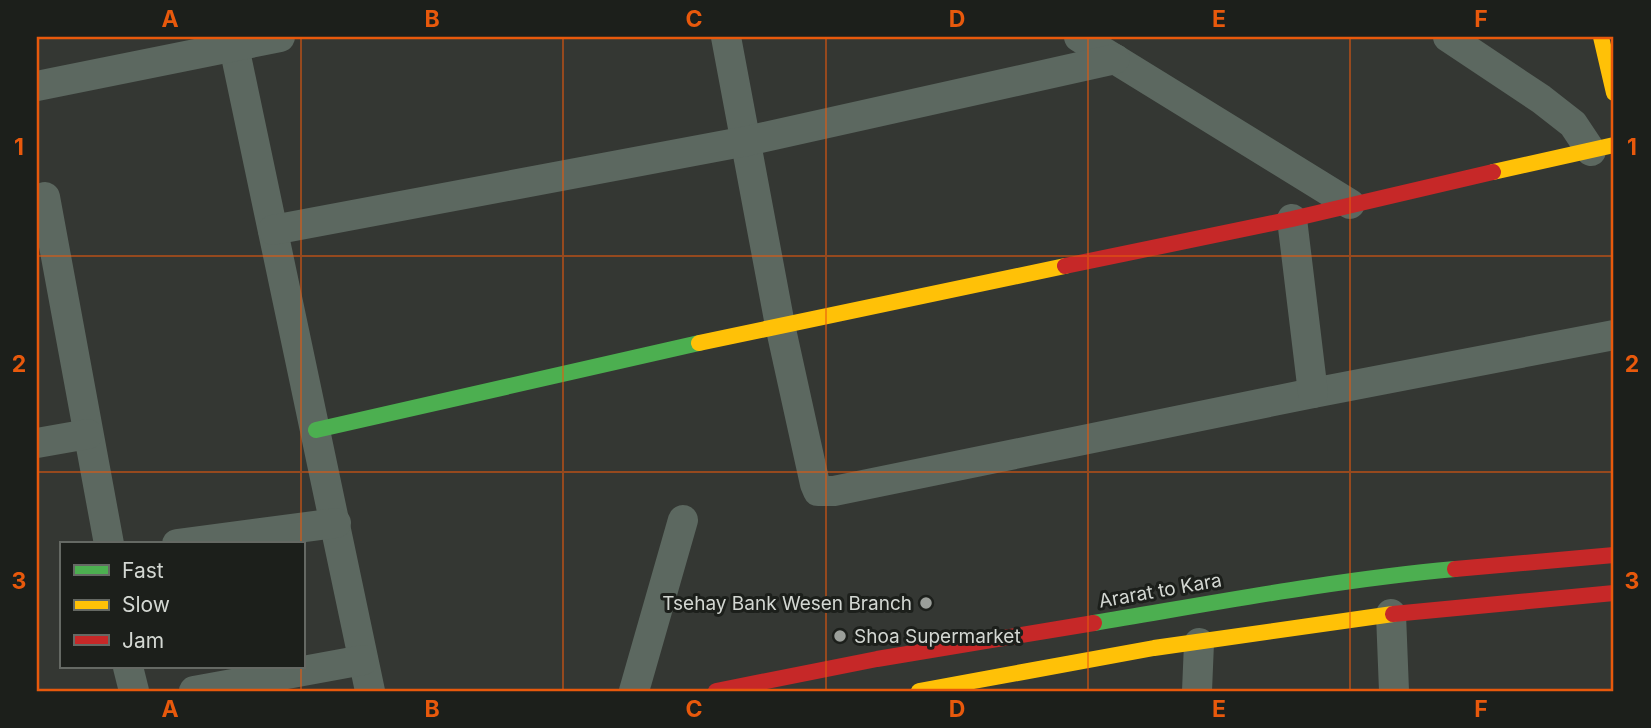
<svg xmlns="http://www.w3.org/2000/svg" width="1651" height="728" viewBox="0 0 1651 728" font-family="Inter,sans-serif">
  <rect width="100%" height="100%" fill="#343733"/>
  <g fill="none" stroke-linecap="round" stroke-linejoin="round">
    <!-- street -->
    <g stroke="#5c6860" stroke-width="30">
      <path d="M232,37L370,691"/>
      <path d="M726,37L780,325L815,484L818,491H834L1313,393L1614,335"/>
      <path d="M1079,37L1350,204"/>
      <path d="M1448,37L1541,99L1573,124L1591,151"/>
      <path d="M37,86L280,37"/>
      <path d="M45,197L109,544"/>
      <path d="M1292,219L1313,393"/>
      <path d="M273,230L747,141L1115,59"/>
      <path d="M37,443L88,434"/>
      <path d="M177,544L336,523"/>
      <path d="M1391,614L1394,691"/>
      <path d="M128,667L134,691"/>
      <path d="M194,691L363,660"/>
      <path d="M634,691L683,520"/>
      <path d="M1197,691L1199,643"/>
    </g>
    <!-- fast -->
    <g stroke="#4caf50" stroke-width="16">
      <path d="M316,430L699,343"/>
      <path d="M1094,623C1214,603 1334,580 1455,569"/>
    </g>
    <!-- slow -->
    <g stroke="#ffc107" stroke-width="16">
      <path d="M1601,37L1614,93"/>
      <path d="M1493,172L1614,145"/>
      <path d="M699,343L1065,266"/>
      <path d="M919,691L1154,648L1393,614"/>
    </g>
    <!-- jam -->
    <g stroke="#c62828" stroke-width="16">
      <path d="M1065,266L1292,219L1493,172"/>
      <path d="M1455,569L1614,555"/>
      <path d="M1393,614L1614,593"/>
      <path d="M716,691L877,659L1094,623"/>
    </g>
  </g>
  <!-- grid -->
  <path fill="none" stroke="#e8590c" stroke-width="2" stroke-opacity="0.55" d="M301,37V544M563,37V691M826,37V691M1088,37V691M1350,37V691M37,256H1614M37,472H1614M301,667V691"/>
  <!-- markers -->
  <g fill="#9b9f9a" stroke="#1c1f1b" stroke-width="2.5">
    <circle cx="926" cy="603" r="7"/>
    <circle cx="840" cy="636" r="7"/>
  </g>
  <g text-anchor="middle" stroke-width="6" stroke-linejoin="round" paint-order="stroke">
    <!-- street labels -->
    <g font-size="19" fill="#d3d7d2" stroke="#1c1f1b">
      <text transform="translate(1160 590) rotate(-10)" y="7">Ararat to Kara</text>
    </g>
    <!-- poi labels -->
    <g font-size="19" fill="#d3d7d2" stroke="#1c1f1b" text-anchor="end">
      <text x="912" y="610">Tsehay Bank Wesen Branch</text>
      <text x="854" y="643" text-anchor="start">Shoa Supermarket</text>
    </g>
  </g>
  <!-- border -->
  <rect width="1651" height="728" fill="none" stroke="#1c1f1b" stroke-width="77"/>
  <!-- legend -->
  <rect x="60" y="542" width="245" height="126" fill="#1c1f1b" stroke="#656964" stroke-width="2"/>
  <rect x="74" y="565" width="35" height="10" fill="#4caf50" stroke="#656964" stroke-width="2"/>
  <text x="122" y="578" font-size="21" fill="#d3d7d2">Fast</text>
  <rect x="74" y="600" width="35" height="10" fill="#ffc107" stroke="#656964" stroke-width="2"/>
  <text x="122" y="612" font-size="21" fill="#d3d7d2">Slow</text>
  <rect x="74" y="635" width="35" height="10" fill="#c62828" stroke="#656964" stroke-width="2"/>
  <text x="122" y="648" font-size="21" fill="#d3d7d2">Jam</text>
  <rect x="38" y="38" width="1574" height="652" fill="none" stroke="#e8590c" stroke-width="2.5"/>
  <g font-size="23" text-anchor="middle" font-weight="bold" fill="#e8590c">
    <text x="170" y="27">A</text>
    <text x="432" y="27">B</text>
    <text x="694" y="27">C</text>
    <text x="957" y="27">D</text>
    <text x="1219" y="27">E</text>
    <text x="1481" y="27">F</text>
    <text x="19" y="155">1</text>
    <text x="1632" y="155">1</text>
    <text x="19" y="372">2</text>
    <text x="1632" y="372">2</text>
    <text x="19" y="589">3</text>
    <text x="1632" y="589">3</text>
    <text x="170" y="717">A</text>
    <text x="432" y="717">B</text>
    <text x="694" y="717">C</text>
    <text x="957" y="717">D</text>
    <text x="1219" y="717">E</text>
    <text x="1481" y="717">F</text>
  </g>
</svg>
